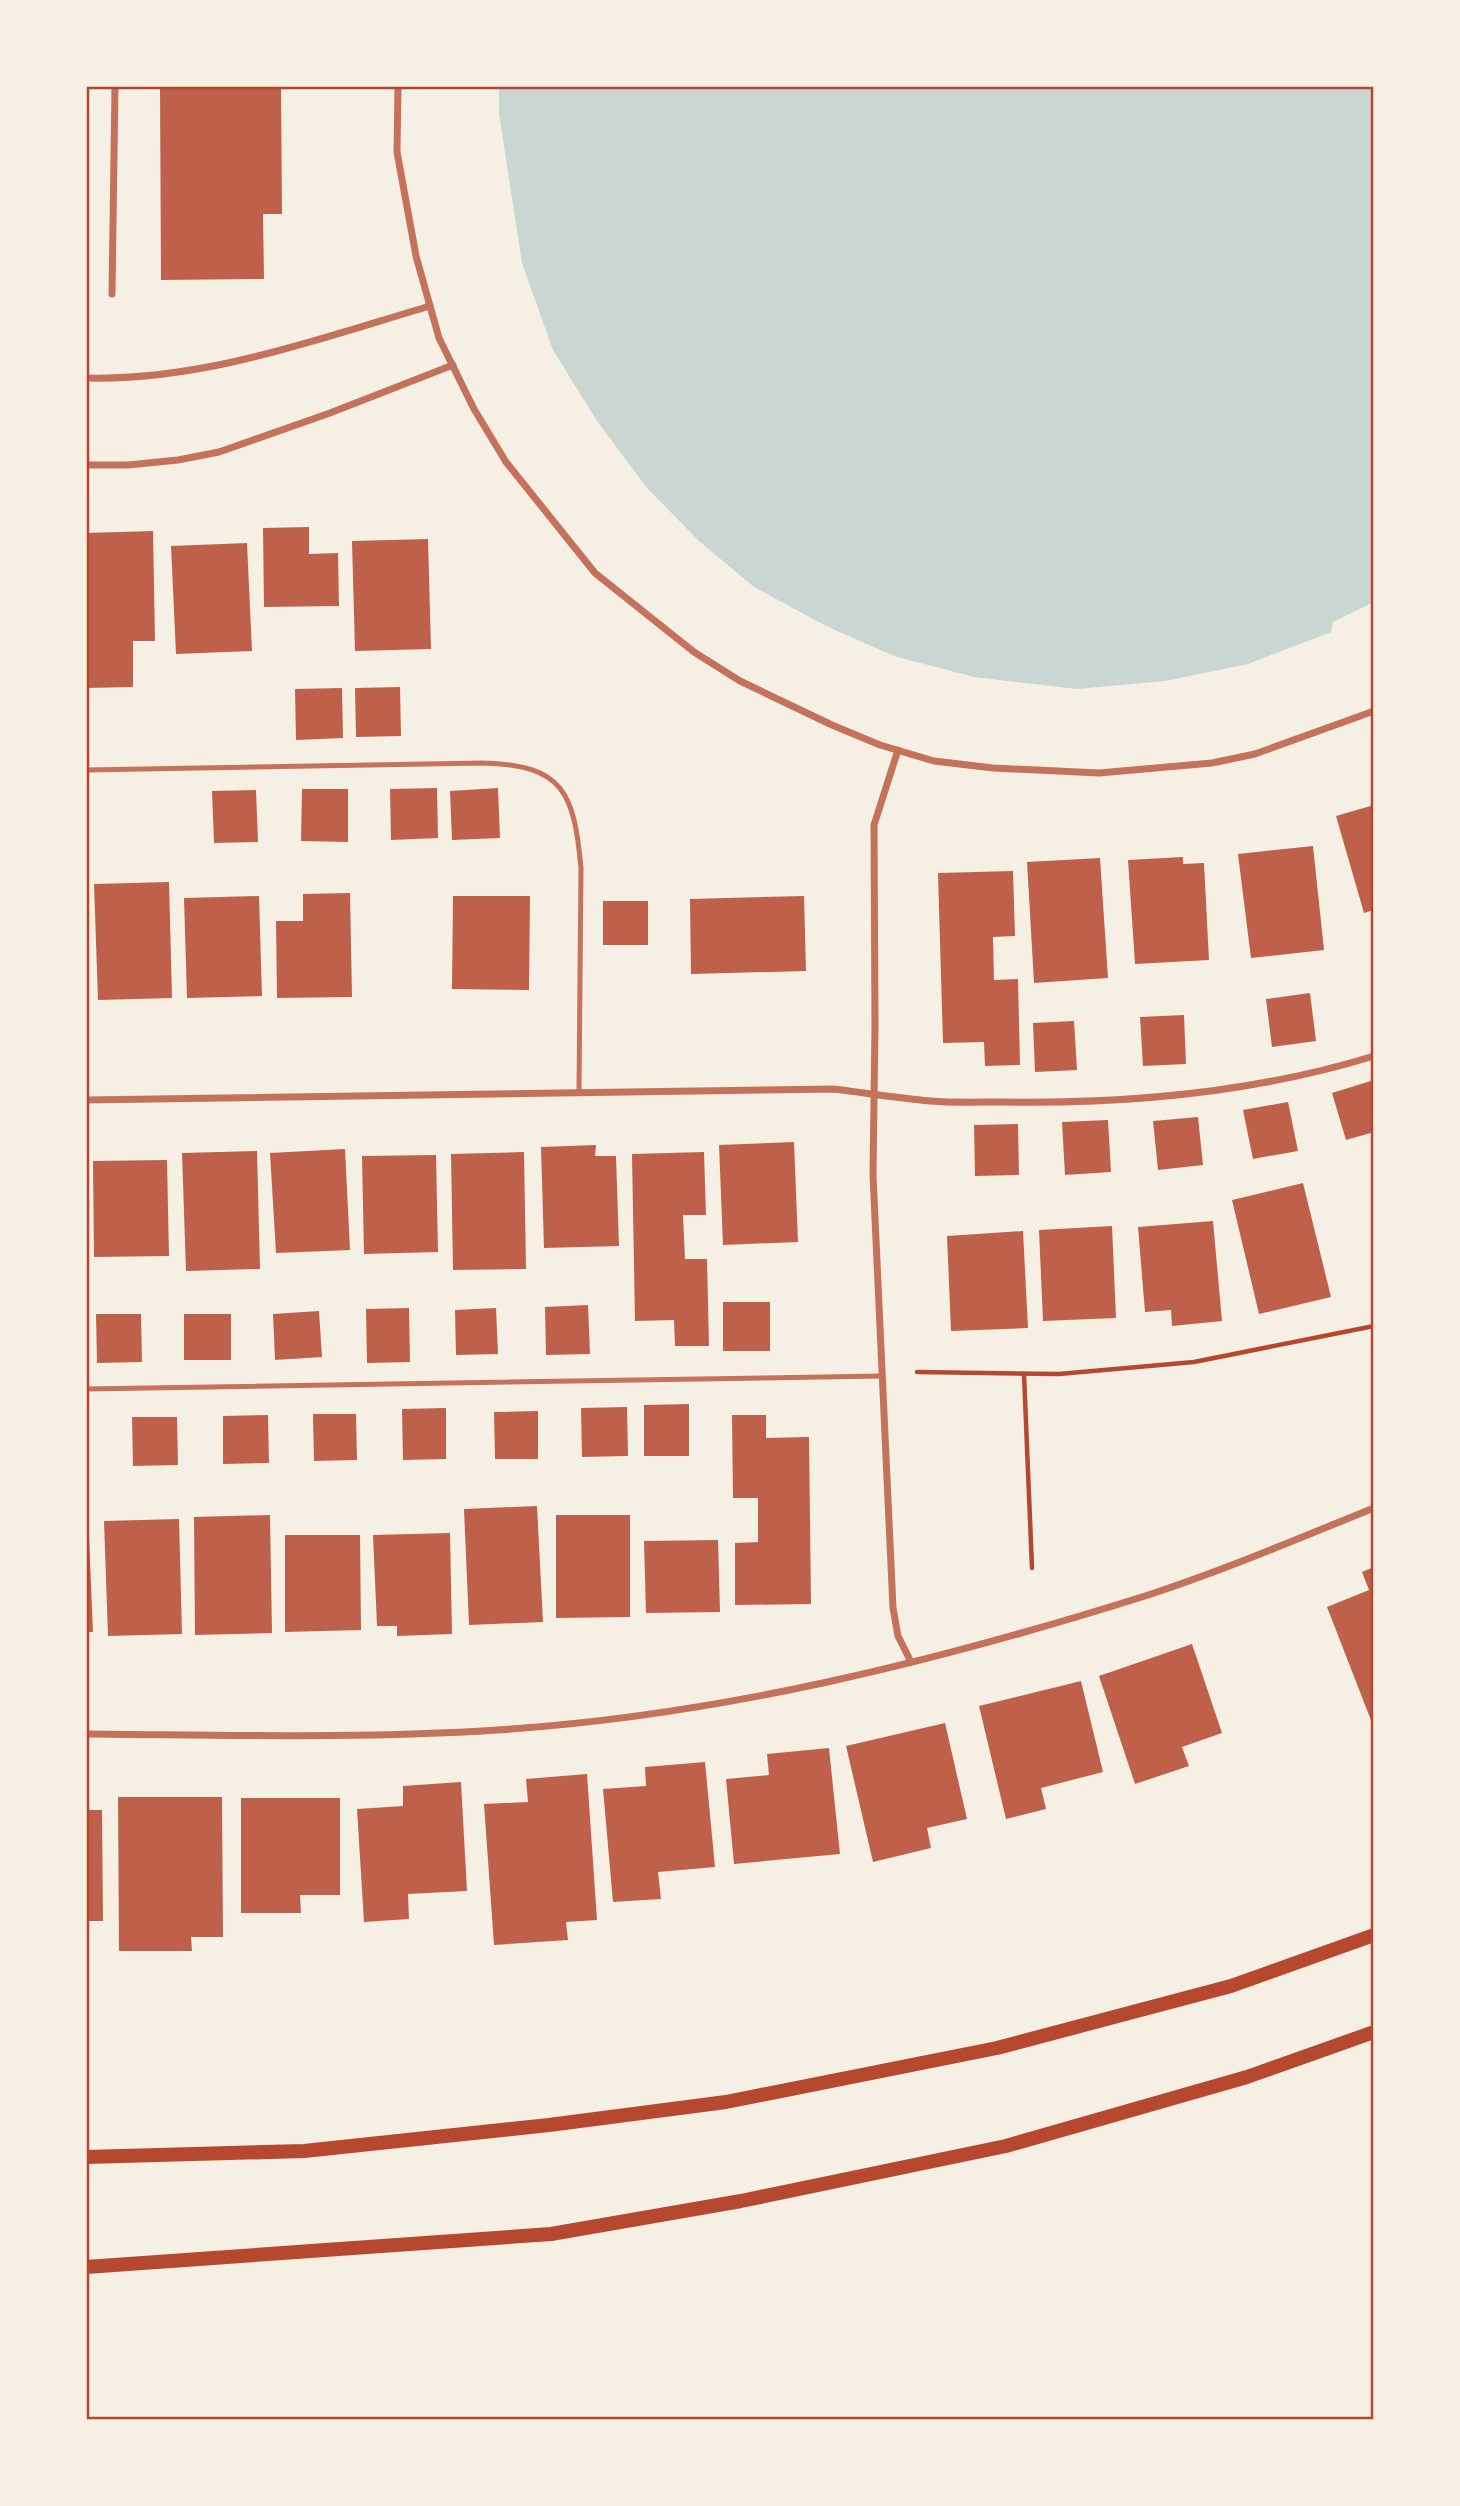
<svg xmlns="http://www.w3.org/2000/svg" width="1460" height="2506" viewBox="0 0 1460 2506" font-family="Roboto,sans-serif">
  <rect width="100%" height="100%" fill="#f6efe4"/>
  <!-- water -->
  <path fill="#c9d6d2" d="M499,86H1374V602L1333,622L1331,632L1248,664L1165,681L1077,689L974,677L894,656L826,626L754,587L699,541L647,488L597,421L553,350L522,263L499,114Z"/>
  <!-- building -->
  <g fill="#bf614a">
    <path d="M160,86H281L282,214H263L264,279L161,280Z"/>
    <path d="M309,527V554L338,553L339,606L264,607L263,528Z"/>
    <path d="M153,531L155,641H133V687L86,688V533Z"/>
    <path d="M428,539L431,649L355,651L352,541Z"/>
    <path d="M247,543L252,651L176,654L171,546Z"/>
    <path d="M400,687L401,736L356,737L355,688Z"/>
    <path d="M342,688L343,738L296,740L295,689Z"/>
    <path d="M437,788L438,838L391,840L390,789Z"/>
    <path d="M498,788L500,838L452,840L450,791Z"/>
    <path d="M302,789H348V842L301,841Z"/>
    <path d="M256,790L258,842L214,843L212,791Z"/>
    <path d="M1374,805V910L1364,913L1336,816Z"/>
    <path d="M1313,846L1324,950L1251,958L1238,854Z"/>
    <path d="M1183,857V864L1204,863L1209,960L1135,964L1128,860Z"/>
    <path d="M1100,858L1108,978L1034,983L1027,862Z"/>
    <path d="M1013,871L1015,936L993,937L994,980L1018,979L1020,1065L985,1066L984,1042L943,1043L938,873Z"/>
    <path d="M169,882L172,998L98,1000L94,884Z"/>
    <path d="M350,893L352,997L277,998L276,921H303V894Z"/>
    <path d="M259,896L262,996L187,998L184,898Z"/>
    <path d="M453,896H530L529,990L452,989Z"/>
    <path d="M804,896L806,971L691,974L690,899Z"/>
    <rect x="603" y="901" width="45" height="44"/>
    <path d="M1310,993L1316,1041L1272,1047L1266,999Z"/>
    <path d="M1184,1015L1186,1064L1143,1066L1140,1017Z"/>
    <path d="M1074,1021L1077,1070L1035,1072L1033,1023Z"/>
    <path d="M1374,1080V1132L1346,1140L1332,1093Z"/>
    <path d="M1288,1102L1298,1151L1253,1159L1243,1110Z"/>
    <path d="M1198,1117L1203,1165L1158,1170L1153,1121Z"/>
    <path d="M1108,1120L1111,1172L1065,1175L1062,1122Z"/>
    <path d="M1018,1124L1019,1175L975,1176L974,1125Z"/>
    <path d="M794,1142L798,1242L723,1245L719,1145Z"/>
    <path d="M596,1145L595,1156H616L619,1246L544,1248L541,1147Z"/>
    <path d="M345,1149L350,1250L276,1253L270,1153Z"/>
    <path d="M257,1151L260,1269L186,1271L182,1153Z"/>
    <path d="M524,1152L526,1269L453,1270L451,1154Z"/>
    <path d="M704,1152L706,1215H683L685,1259H707L709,1346H675L674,1320L635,1321L632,1154Z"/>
    <path d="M436,1155L438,1252L364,1254L362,1156Z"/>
    <path d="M167,1160L169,1256L94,1257L93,1161Z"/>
    <path d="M1303,1183L1331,1297L1259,1314L1232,1200Z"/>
    <path d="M1213,1221L1222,1321L1172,1326L1171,1310L1145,1312L1138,1227Z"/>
    <path d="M1112,1226L1116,1318L1043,1321L1039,1230Z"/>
    <path d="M1023,1231L1028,1328L951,1331L947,1236Z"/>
    <rect x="723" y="1302" width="47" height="49"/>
    <path d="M588,1305L590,1354L546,1355L545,1307Z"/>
    <path d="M409,1308L410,1362L367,1363L366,1309Z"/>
    <path d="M496,1308L498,1354L456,1355L455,1310Z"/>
    <path d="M319,1311L322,1357L275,1360L273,1314Z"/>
    <path d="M96,1314H141L142,1362L97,1363Z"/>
    <rect x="184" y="1314" width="47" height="46"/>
    <path d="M689,1404V1456H644V1405Z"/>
    <path d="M627,1407L628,1456L582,1457L581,1408Z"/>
    <path d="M446,1408V1459L403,1460L402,1409Z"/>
    <path d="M538,1411V1459H495L494,1412Z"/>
    <path d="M313,1414H356L357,1460L314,1461Z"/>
    <path d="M268,1415L269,1463L223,1464V1416Z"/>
    <path d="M732,1415H766V1438L809,1437L811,1604L735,1605V1543L758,1542V1498H733Z"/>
    <path d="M132,1417H177L178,1465L133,1466Z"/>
    <path d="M537,1506L543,1622L469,1625L464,1509Z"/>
    <path d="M270,1515L272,1633L195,1635L194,1517Z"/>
    <path d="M556,1515H630V1617L556,1618Z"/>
    <path d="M179,1519L182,1634L108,1636L104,1521Z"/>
    <path d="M450,1533L452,1634L397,1636V1626H377L373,1535Z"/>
    <path d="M285,1535H360L361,1630L285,1632Z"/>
    <path d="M86,1536H89L93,1632H86Z"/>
    <path d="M718,1540L720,1612L646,1613L644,1541Z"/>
    <path d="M1374,1567V1728L1327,1607L1369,1590L1362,1572Z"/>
    <path d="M1192,1644L1222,1733L1182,1747L1189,1766L1135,1784L1099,1676Z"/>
    <path d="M1081,1681L1103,1772L1041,1788L1046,1809L1006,1819L979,1706Z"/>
    <path d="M945,1723L967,1819L927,1828L931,1848L873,1862L846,1746Z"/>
    <path d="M829,1748L840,1854L734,1864L726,1779L769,1775L767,1754Z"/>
    <path d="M705,1762L715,1867L658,1872L661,1899L613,1902L603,1789L646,1786L645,1767Z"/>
    <path d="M587,1774L597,1920L566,1922L568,1940L494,1945L484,1804L528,1802L526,1779Z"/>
    <path d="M461,1782L467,1891L408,1894L409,1919L364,1922L357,1809L403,1806V1786Z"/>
    <path d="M118,1797H222L223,1937H191L192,1951H119Z"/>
    <path d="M241,1798H340V1895H300L301,1913H241Z"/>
    <path d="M86,1810H102L103,1921H86Z"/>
  </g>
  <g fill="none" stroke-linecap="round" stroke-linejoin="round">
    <!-- path -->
    <g stroke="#b5482f" stroke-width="4.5">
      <path d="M917,1372L1059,1374L1194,1362L1374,1326"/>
      <path d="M1024,1374L1032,1568"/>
    </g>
    <!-- service -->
    <g stroke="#c5725c" stroke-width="5">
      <path d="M86,770L483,763C564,765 574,793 581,868L579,1092"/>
      <path d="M86,1389L882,1376"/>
    </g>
    <!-- minor -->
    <g stroke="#c5725c" stroke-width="7">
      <path d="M398,86L397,152L416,256L439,338L474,409L506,462L595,573L694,652L740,681L832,725L880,745L934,761L993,768L1099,773L1212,763L1255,754L1374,711"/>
      <path d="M112,294L115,86"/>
      <path d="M86,378C204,381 318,339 430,306"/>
      <path d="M86,465H128L178,460L219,452L330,413L453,365"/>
      <path d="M898,750L874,825L875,1025L873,1175L893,1608L898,1636L911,1662"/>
      <path d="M86,1100L834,1089C866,1093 898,1098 930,1101C954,1103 980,1102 1004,1102C1129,1104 1254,1093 1374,1056"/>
      <path d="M86,1734C223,1735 360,1739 497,1730C718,1716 935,1662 1145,1596C1223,1571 1299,1538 1374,1508"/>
    </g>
    <!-- secondary -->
    <g stroke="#b5482f" stroke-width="14">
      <path d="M86,2157L304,2151L549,2125L726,2102L997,2048L1231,1986L1374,1935"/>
      <path d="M86,2267L551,2234L741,2201L1006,2146L1247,2077L1374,2032"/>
    </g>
  </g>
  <!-- border -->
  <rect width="1460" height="2506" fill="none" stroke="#f6efe4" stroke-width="175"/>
  <rect x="88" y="88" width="1284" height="2330" fill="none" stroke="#b5482f" stroke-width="2.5"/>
</svg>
